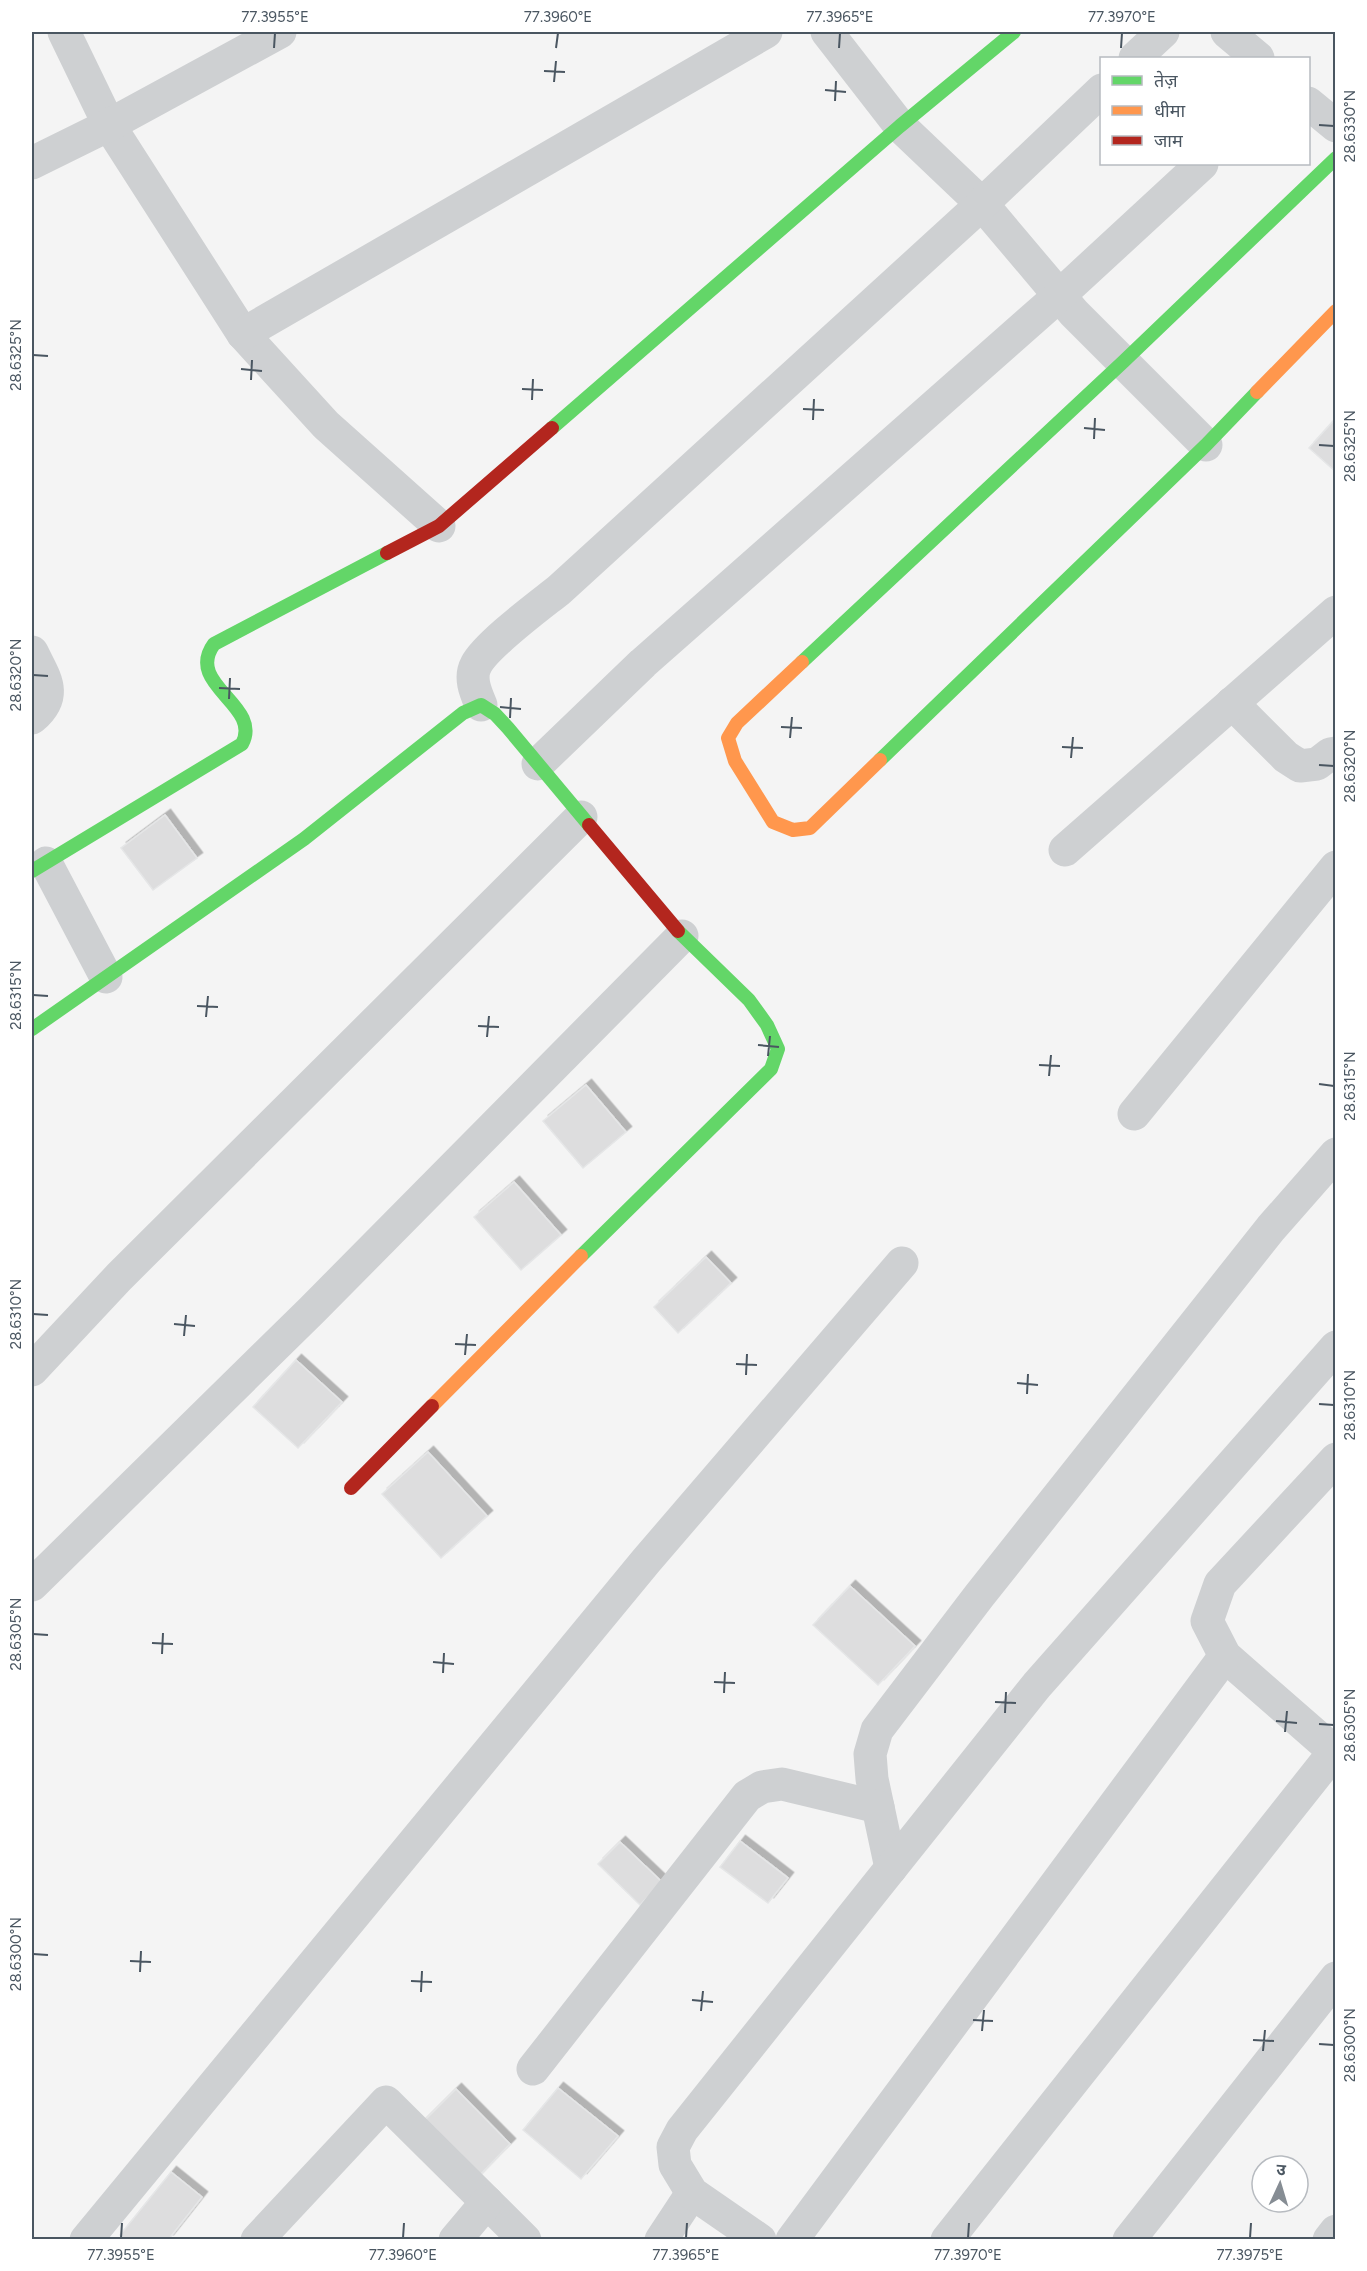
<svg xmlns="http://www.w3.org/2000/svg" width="1367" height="2271" viewBox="0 0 1367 2271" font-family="Figtree,'Noto Sans Devanagari',sans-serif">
  <defs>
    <filter id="shadow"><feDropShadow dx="5.5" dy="-5.5" stdDeviation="0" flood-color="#0004"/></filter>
  </defs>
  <rect width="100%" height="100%" fill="#f4f4f4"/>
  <!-- building -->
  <g fill="#ddddde" stroke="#e5e6e7" stroke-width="1.5" filter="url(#shadow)">
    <path d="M1336,418V472L1309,448Z"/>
    <path d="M165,815L197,858L153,890L121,848Z"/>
    <path d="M586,1085L626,1132L583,1168L543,1121Z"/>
    <path d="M514,1182L561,1235L521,1270L474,1217Z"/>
    <path d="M706,1257L731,1283L678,1333L654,1307Z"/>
    <path d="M296,1360L342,1402L298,1448L253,1407Z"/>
    <path d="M428,1452L487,1516L441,1558L382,1494Z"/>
    <path d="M850,1586L915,1646L878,1685L813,1625Z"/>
    <path d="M740,1841L788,1878L768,1903L720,1867Z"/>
    <path d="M620,1842L662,1882L640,1905L598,1864Z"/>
    <path d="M558,2088L618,2136L581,2179L523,2130Z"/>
    <path d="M456,2089L510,2144L472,2183L417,2128Z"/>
    <path d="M171,2172L202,2197L168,2240H125L120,2235Z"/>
  </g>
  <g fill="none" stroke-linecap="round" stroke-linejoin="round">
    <!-- street -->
    <g stroke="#ced0d2" stroke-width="33">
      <path d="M64,32L109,125L243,334L326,425L439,526"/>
      <path d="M827,32L900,126L982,204L1074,313L1206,445"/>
      <path d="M1227,32L1258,58"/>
      <path d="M1135,58L1163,32"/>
      <path d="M1308,103L1336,126"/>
      <path d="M32,163L109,125L280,32"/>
      <path d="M243,334L766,32"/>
      <path d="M32,652C45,679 59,695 32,718"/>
      <path d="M1232,703L1286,757L1300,766L1317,764L1330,754L1336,753"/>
      <path d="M481,705C476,693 469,678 476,665C486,645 539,606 559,590L982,204L1102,90"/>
      <path d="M538,764L643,663L1060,295L1202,164"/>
      <path d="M1065,850L1336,612"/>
      <path d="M46,863L106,977"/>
      <path d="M1134,1114L1336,867"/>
      <path d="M32,1370L119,1277L581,817"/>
      <path d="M1336,1459L1220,1584L1207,1621L1225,1656L1336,1753"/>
      <path d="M32,1585L312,1310L682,936"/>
      <path d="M891,1868L872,1779L870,1754L877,1730L979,1596L1271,1228L1336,1154"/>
      <path d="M533,2069L747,1796L762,1787L782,1784L878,1807"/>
      <path d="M86,2240L646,1561L902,1263"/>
      <path d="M257,2240L386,2102L525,2240"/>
      <path d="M455,2240L487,2202"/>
      <path d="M661,2240L692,2193"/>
      <path d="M760,2240L692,2193L675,2165L673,2147L682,2130L1037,1685L1336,1347"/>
      <path d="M792,2240L1225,1656"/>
      <path d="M947,2240L1334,1752"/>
      <path d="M1129,2240L1336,1978"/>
      <path d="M1329,2240L1336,2231"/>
    </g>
    <!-- fast -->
    <g stroke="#63d668" stroke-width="14">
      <path d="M552,428L900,126L1014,32"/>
      <path d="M802,662L1123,362L1336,158"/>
      <path d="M880,760L1206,445L1257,392"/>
      <path d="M32,871L242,744C263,705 184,685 214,644L387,553"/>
      <path d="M32,1029L304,839L463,713L481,705L495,714L508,728L589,825"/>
      <path d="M581,1256L771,1069L778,1049L767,1025L749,1000L678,931"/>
    </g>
    <!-- slow -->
    <g stroke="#ff974d" stroke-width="14">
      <path d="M1257,392L1336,311"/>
      <path d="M802,662L737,723L728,738L735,761L773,822L793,830L810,828L880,760"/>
      <path d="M432,1406L581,1256"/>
    </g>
    <!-- jam -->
    <g stroke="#b3261e" stroke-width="14">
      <path d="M387,553L439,526L552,428"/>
      <path d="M589,825L678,931"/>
      <path d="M351,1488L432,1406"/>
    </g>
  </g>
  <!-- ticks -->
  <path fill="none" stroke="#4a5661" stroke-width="2" d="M274,48L275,33M556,48L558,33M839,48L840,33M1121,48L1122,33M544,71L565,72M554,82L556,61M825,90L846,92M835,101L836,81M1319,125L1334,126M33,355L48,356M241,369L262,371M251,380L252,360M522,389L543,390M532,400L533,379M803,409L824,410M813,420L814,399M1084,428L1105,430M1094,439L1095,418M1319,445L1334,446M33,675L48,676M219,688L240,689M229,699L230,678M500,707L521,709M510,718L511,698M781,727L802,728M790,738L792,717M1062,747L1083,748M1071,758L1073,737M1319,765L1334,766M33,995L48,996M197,1006L218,1007M206,1017L208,996M478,1026L499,1027M487,1037L489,1016M758,1045L779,1047M768,1056L770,1036M1039,1065L1060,1066M1049,1076L1051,1055M1319,1084L1334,1086M33,1314L48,1315M174,1324L195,1326M184,1336L186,1315M455,1344L476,1345M465,1355L467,1334M736,1364L757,1365M746,1375L747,1354M1017,1383L1038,1385M1027,1394L1028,1374M1319,1404L1334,1405M33,1634L48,1635M152,1643L173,1644M162,1654L163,1633M433,1662L454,1664M443,1673L444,1653M714,1682L735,1683M724,1693L725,1672M995,1702L1016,1703M1005,1713L1006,1692M1276,1721L1297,1723M1319,1724L1334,1725M1285,1732L1287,1711M33,1954L48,1955M130,1961L151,1962M140,1972L141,1951M411,1981L432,1982M421,1992L422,1971M692,2000L713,2002M701,2011L703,1991M973,2020L993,2021M982,2031L984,2010M1253,2040L1274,2041M1319,2044L1334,2045M1263,2051L1265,2030M121,2238L122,2223M403,2238L404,2223M686,2238L687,2223M968,2238L969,2223M1250,2238L1251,2223"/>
  <!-- border -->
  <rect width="1367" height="2271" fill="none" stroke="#ffffff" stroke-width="66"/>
  <!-- legend -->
  <rect x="1100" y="57" width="210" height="108" fill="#ffffff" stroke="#b7bbc0" stroke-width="1.5"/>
  <rect x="1112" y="76" width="30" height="9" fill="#63d668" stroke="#b7bbc0" stroke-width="1.5"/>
  <text x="1154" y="87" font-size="18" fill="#4a5661">तेज़</text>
  <rect x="1112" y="106" width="30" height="9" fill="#ff974d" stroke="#b7bbc0" stroke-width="1.5"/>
  <text x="1154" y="117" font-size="18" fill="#4a5661">धीमा</text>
  <rect x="1112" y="136" width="30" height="9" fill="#b3261e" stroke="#b7bbc0" stroke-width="1.5"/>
  <text x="1154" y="147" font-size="18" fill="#4a5661">जाम</text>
  <!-- north arrow -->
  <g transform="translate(1280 2184) rotate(4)"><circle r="28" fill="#ffffff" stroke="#b7bbc0" stroke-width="1.5"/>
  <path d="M0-4.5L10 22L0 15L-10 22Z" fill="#868d94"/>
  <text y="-9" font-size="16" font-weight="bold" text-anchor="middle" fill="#4a5661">उ</text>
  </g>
  <rect x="33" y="33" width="1301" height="2205" fill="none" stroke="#4a5661" stroke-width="2"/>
  <g font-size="15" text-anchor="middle" fill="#4a5661">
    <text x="275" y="22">77.3955°E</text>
    <text x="558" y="22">77.3960°E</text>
    <text x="840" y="22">77.3965°E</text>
    <text x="1122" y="22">77.3970°E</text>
    <text transform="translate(1350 126) rotate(-90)" y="5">28.6330°N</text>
    <text transform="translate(16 355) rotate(-90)" y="5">28.6325°N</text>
    <text transform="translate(1350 446) rotate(-90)" y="5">28.6325°N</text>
    <text transform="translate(16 675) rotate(-90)" y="5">28.6320°N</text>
    <text transform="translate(1350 766) rotate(-90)" y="5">28.6320°N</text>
    <text transform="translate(16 995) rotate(-90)" y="5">28.6315°N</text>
    <text transform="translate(1350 1086) rotate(-90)" y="5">28.6315°N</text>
    <text transform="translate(16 1314) rotate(-90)" y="5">28.6310°N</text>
    <text transform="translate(1350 1405) rotate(-90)" y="5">28.6310°N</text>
    <text transform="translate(16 1634) rotate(-90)" y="5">28.6305°N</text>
    <text transform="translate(1350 1725) rotate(-90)" y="5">28.6305°N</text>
    <text transform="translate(16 1954) rotate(-90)" y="5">28.6300°N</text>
    <text transform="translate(1350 2045) rotate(-90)" y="5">28.6300°N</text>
    <text x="121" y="2260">77.3955°E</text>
    <text x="403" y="2260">77.3960°E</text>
    <text x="686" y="2260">77.3965°E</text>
    <text x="968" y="2260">77.3970°E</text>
    <text x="1250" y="2260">77.3975°E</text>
  </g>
</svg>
